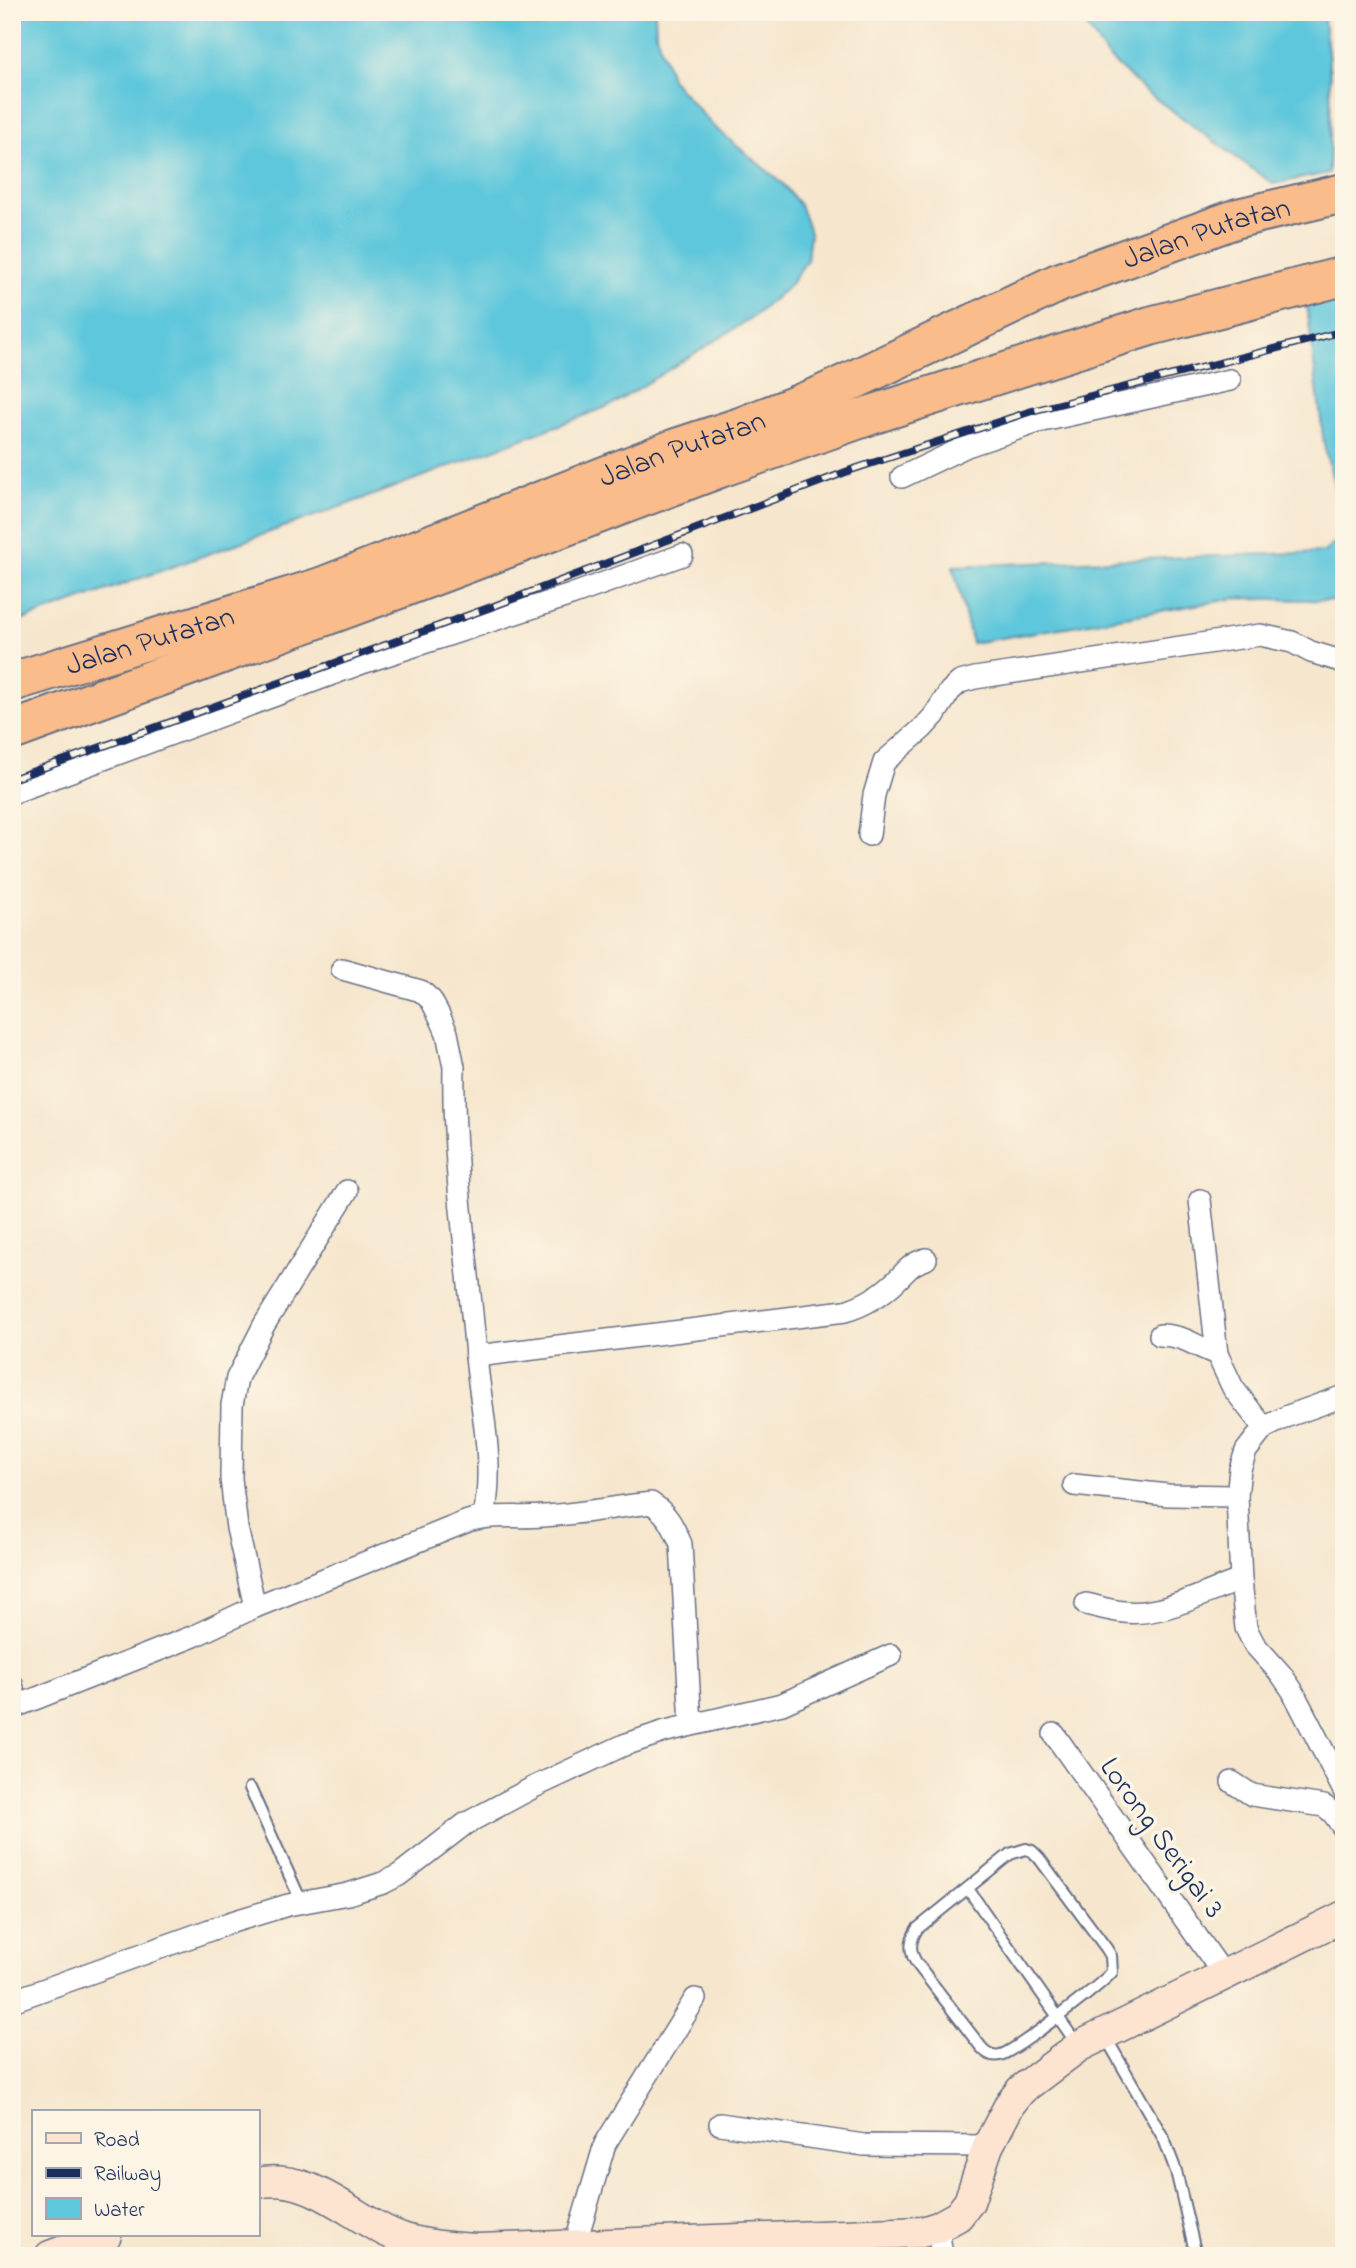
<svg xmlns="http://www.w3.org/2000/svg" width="1356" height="2268" viewBox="0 0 1356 2268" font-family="'Indie Flower',sans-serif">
  <rect width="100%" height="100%" fill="#fcf5e5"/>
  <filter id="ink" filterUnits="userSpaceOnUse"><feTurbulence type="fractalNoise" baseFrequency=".0143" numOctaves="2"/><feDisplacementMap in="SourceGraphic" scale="14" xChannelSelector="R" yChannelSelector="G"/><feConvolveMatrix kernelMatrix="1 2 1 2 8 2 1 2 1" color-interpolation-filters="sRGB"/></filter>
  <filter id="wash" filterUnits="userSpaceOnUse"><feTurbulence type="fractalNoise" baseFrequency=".00686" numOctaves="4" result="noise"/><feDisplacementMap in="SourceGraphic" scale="28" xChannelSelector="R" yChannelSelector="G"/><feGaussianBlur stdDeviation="1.57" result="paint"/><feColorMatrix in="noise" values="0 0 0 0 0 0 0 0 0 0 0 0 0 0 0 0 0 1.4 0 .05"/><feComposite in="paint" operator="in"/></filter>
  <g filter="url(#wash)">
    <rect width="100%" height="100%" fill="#f6e6cd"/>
    <!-- water -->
    <g fill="#5fc7db" stroke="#3d7b9c" stroke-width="2">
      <path d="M12,12H655L656,34L672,80L712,125L783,184L800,205L810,232L807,260L790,285L753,317L612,405L376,494L12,624Z"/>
      <path d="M1077,12H1322C1333,66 1331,119 1329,173L1273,184L1145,91L1107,56Z"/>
      <path d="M1344,297V526L1324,444L1307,306Z"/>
      <path d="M1344,535V601L1237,598L972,643L953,566L1324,552Z"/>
    </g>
  </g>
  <g filter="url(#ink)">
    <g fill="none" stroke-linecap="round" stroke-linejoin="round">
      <!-- lane casing -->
      <g stroke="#686f85" stroke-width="14">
        <g id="lane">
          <path d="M250,1788L301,1901"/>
          <path d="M1026,1849L1032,1851L1039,1858L1106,1948L1111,1956L1112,1972C1101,1985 1013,2053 1000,2055C992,2057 986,2053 981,2047L918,1965C909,1953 909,1942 917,1929L1010,1854Z"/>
          <path d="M968,1889L1077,2044"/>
          <path d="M1105,2036L1164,2139L1176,2171L1195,2251"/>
        </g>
      </g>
      <!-- street casing -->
      <g stroke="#686f85" stroke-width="24">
        <g id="street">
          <path d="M902,477L967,446L1038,422L1230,380"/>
          <path d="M12,793L365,662L571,595L682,555"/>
          <path d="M869,835L874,795L884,762L923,728L934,716L950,691L960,682L975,678L1260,635L1292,642L1311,652L1344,662"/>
          <path d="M342,969L421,991L431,1000L439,1015L447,1033L454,1067C452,1164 468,1260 476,1356C481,1410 495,1463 484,1516"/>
          <path d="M1200,1200L1217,1354"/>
          <path d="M1160,1335C1184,1335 1196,1347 1217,1354L1233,1388L1264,1428"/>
          <path d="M476,1356L845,1311C866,1305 883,1294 899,1278C910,1267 911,1264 926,1259"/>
          <path d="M1344,1396L1288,1416L1264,1428L1246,1451L1240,1469L1237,1496L1241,1580L1246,1628L1254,1644L1281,1674L1292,1690L1344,1791"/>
          <path d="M1074,1485L1168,1495L1237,1496"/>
          <path d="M1086,1604C1099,1607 1111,1611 1124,1612C1164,1616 1204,1592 1241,1580"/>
          <path d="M255,1607L237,1528L231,1479L232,1405L237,1378L264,1325L347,1191"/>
          <path d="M12,1684L17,1707"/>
          <path d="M12,1708L194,1636L255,1607L468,1521C492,1514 518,1518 543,1516C579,1514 615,1507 651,1503C668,1514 673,1526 681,1544L691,1725"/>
          <path d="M1054,1734L1224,1975"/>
          <path d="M1232,1782L1252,1795L1324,1806L1333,1813L1344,1829"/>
          <path d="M12,2001L232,1922L288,1905L348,1894L383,1883L399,1875L465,1824L534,1787L624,1745L666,1731L782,1704L891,1655"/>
          <path d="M720,2124L864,2145L988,2146"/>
          <path d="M938,2227L942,2256"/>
          <path d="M575,2245L605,2144L695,1999"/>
        </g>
      </g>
      <!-- secondary casing -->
      <g stroke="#686f85" stroke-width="33">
        <g id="secondary">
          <path d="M257,2183C315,2171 354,2223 405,2239C428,2246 455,2248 479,2249L922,2232L938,2227L958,2216L969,2202L988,2146L1010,2104L1021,2090L1078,2047L1344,1916"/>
          <path d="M50,2256L106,2235"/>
        </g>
      </g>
      <!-- highway casing -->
      <g stroke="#686f85" stroke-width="42">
        <g id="highway">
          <path id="s1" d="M12,682L321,587L676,448L740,427L822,395L1058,283L1238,218L1344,193"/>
          <path d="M12,731L402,588L720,468L871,415L1150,326L1344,276"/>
        </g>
      </g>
      <!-- lane -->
      <use href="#lane" stroke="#fff" stroke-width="10"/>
      <!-- street -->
      <use href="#street" stroke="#fff" stroke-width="21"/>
      <!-- secondary -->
      <use href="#secondary" stroke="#fde4d0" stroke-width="30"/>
      <!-- highway -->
      <use href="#highway" stroke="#f9bc8a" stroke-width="38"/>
      <!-- rail casing -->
      <g stroke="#1b2f5e" stroke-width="8">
        <path id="rail" d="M12,779L494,606L851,470L1032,411L1344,331"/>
      </g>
      <!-- rail -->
      <use href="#rail" stroke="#fcf5e5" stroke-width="5" stroke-dasharray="16" stroke-linecap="butt"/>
    </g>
  </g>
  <g text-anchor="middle" stroke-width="7" stroke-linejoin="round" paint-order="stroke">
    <!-- street labels -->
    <g font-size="30" fill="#1b2f5e" stroke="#fcf5e5">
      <text dy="10" stroke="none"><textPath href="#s1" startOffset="1278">Jalan Putatan</textPath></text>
      <text dy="10" stroke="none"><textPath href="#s1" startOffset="710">Jalan Putatan</textPath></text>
      <text dy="10" stroke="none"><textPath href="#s1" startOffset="144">Jalan Putatan</textPath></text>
      <text transform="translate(1163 1837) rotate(54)" y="10">Lorong Serigai 3</text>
    </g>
  </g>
  <!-- margin -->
  <rect width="1356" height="2268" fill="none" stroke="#fcf5e5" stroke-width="42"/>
  <!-- legend -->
  <rect x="32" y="2110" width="228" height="126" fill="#fcf5e5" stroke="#a2a6af" stroke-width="2"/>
  <rect x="46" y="2133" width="35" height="10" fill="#fde4d0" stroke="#a2a6af" stroke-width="2"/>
  <text x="94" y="2146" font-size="21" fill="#1b2f5e">Road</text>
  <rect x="46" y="2168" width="35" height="10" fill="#1b2f5e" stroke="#a2a6af" stroke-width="2"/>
  <text x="94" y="2180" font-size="21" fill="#1b2f5e">Railway</text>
  <rect x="46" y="2198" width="35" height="21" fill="#5fc7db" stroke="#a2a6af" stroke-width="2"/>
  <text x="94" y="2216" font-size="21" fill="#1b2f5e">Water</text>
</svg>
